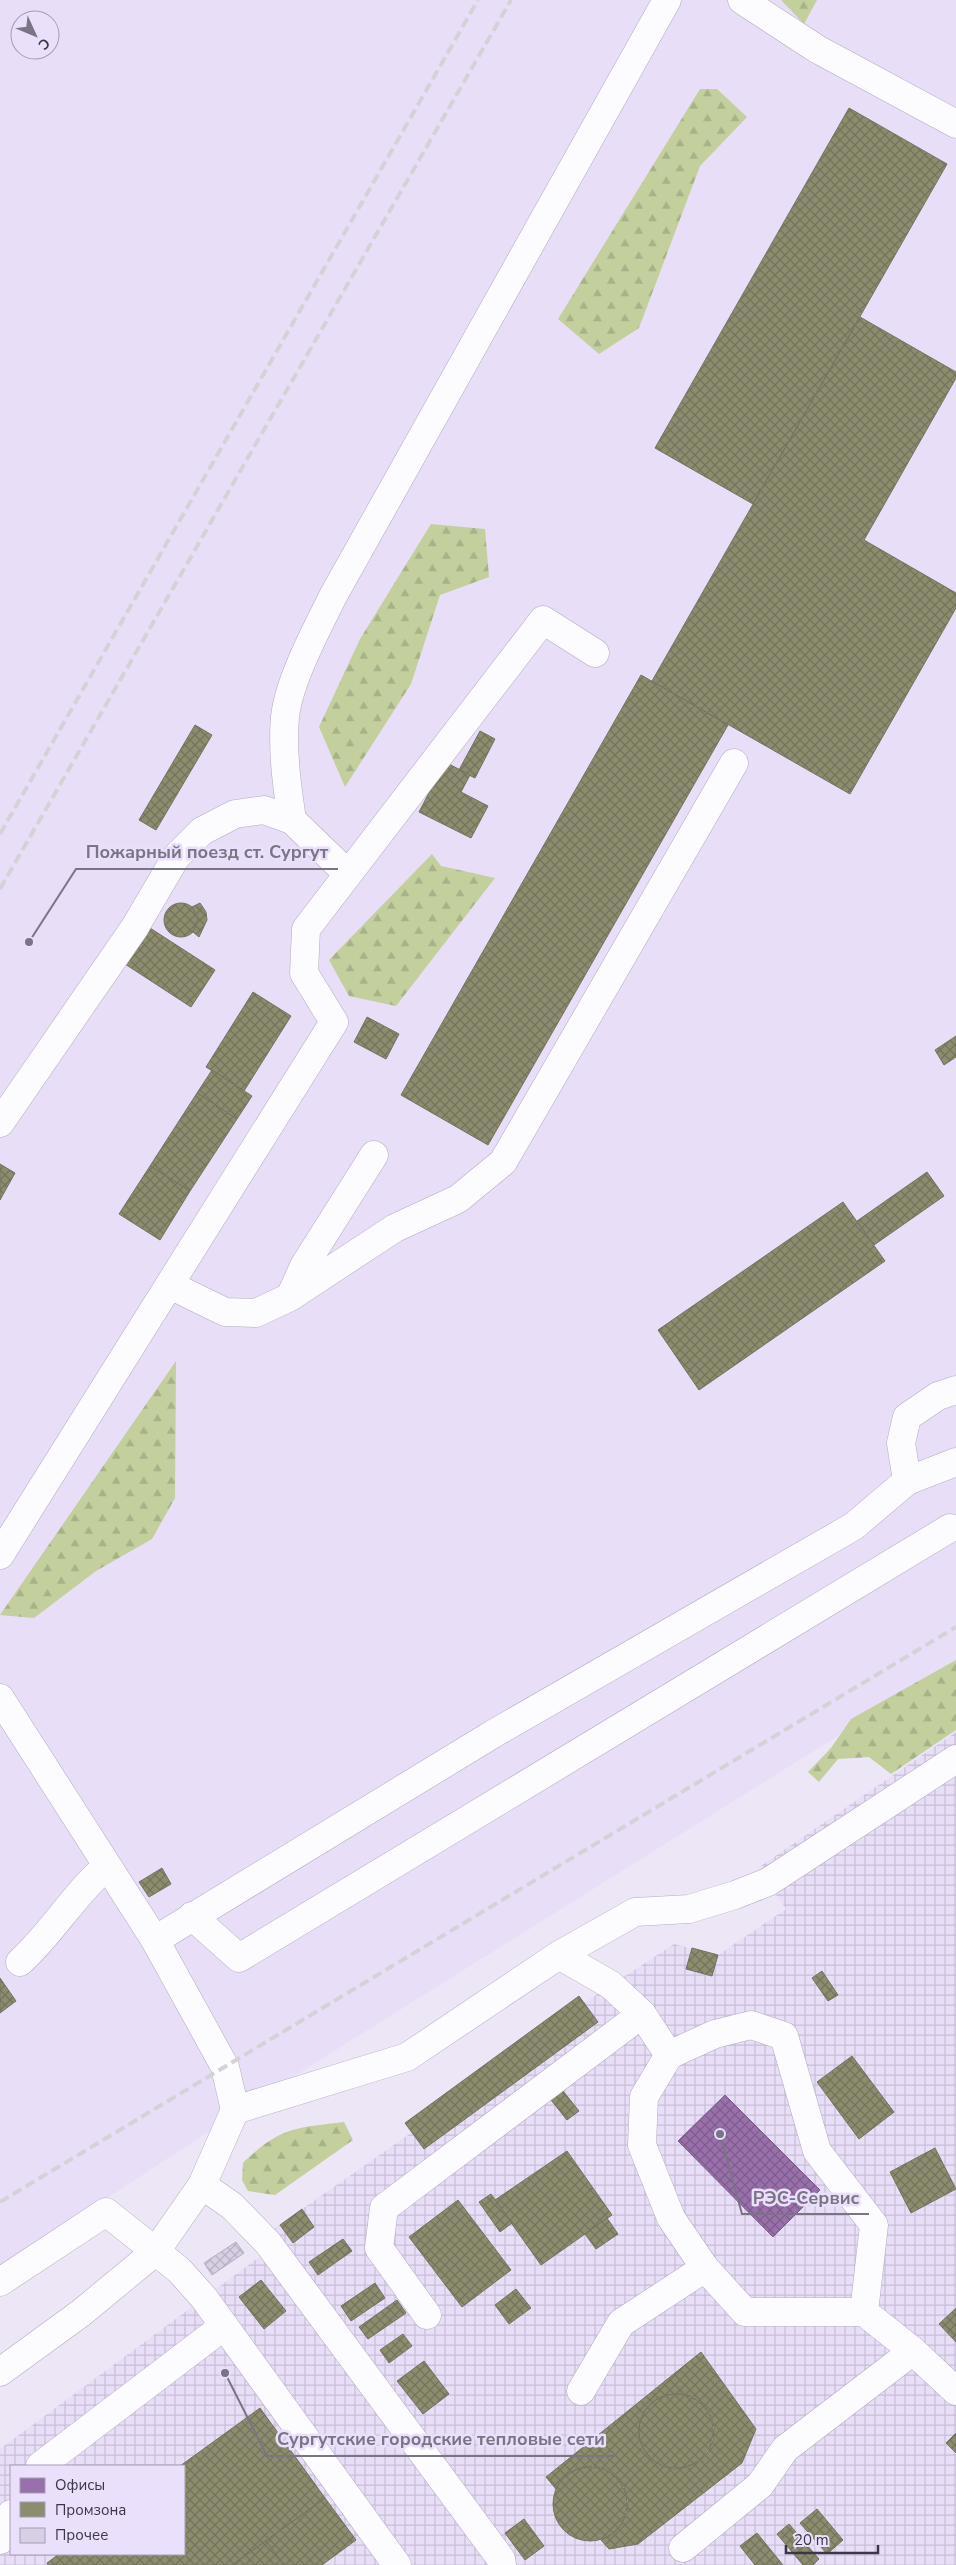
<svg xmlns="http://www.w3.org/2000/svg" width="956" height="2565" viewBox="0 0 956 2565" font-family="'Nunito Sans',sans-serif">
  <defs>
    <pattern id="industrial-grid" width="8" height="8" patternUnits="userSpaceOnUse" patternTransform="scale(1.25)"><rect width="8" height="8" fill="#e8def8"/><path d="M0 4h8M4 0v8" fill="none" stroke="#c8bfd6"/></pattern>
    <pattern id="forest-firs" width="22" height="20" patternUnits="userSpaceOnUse" patternTransform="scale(1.25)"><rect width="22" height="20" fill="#c3cf9d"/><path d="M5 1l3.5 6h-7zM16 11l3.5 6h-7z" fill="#a8b289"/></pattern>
    <pattern id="offices-cross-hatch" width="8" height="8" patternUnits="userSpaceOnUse" patternTransform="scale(1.25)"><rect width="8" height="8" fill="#9970ab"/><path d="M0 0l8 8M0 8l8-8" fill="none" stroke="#7e5d8d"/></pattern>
    <pattern id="industry-cross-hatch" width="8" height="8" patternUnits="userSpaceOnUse" patternTransform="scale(1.25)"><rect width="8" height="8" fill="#8c8c6e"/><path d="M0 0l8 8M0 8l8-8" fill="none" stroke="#74735c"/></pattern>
    <pattern id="building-cross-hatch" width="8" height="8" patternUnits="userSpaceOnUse" patternTransform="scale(1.25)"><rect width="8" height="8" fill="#d7cfe4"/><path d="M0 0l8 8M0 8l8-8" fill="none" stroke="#b9b2c5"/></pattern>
  </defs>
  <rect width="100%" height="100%" fill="#ece6f6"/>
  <!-- built -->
  <path fill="#e8def8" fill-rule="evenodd" d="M0,0H956V1662L291,2078L0,2268ZM20,20H50V50H20Z"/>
  <!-- industrial -->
  <path fill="url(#industrial-grid)" fill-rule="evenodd" d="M956,1732V2565H0V2449L262,2255L275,2228L411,2133L405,2123L579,1996L584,2003L674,1944L718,1955L786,1909L758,1868ZM11,2466H184V2554H11Z"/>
  <!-- forest -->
  <g fill="url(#forest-firs)">
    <path d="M781,0H817L804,24Z"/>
    <path d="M700,89H717L747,117L700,166L639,328L599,354L558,319Z"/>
    <path d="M431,524L485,529L489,577L440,595L411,684L345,787L319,727L360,639Z"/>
    <path d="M432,854L441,866L495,878L396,1006L349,996L329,960Z"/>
    <path d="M176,1361L175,1498L152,1539L96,1571L34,1618L0,1615Z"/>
    <path d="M956,1660V1730L891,1774L869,1757L838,1759L819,1782L808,1772L831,1748L851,1719Z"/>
    <path d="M344,2122L353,2140L275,2195L248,2191L242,2180L243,2163C280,2127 295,2128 344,2122Z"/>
  </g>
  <!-- offices -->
  <path fill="url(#offices-cross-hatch)" stroke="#7d5f8d" d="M725,2095L820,2190L773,2237L678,2141Z"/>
  <!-- industry -->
  <g fill="url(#industry-cross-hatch)" stroke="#747263" fill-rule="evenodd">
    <path d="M849,108L947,164L753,504L655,448Z"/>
    <path d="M860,317L956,372V378L864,540L956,593V608L850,794L652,681Z"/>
    <path d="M641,675L728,725L488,1145L401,1095Z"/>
    <path d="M195,725L212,735L156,830L139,820Z"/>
    <path d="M480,731L495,739L475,778L459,770Z"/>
    <path d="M445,762L470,775L461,792L488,806L471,838L419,812Z"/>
    <circle cx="181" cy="920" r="17"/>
    <path d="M200,903L206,912L207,920L199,937L193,932L198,919L192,907Z"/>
    <path d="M150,928L215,970L191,1007L125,964Z"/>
    <path d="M253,992L291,1016L244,1091L206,1067Z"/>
    <path d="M367,1017L399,1034L386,1059L354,1042Z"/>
    <path d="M956,1036V1057L944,1065L935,1050Z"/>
    <path d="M212,1070L252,1096L237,1119L197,1093Z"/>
    <path d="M197,1093L237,1119L190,1191L150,1166Z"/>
    <path d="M0,1164L15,1173L0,1200Z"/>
    <path d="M150,1166L190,1191L160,1240L119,1214Z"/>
    <path d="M927,1172L944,1196L874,1245L857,1221Z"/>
    <path d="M843,1202L885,1261L699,1390L658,1330Z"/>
    <path d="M162,1868L171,1884L149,1897L139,1882Z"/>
    <path d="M692,1948L718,1955L712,1976L686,1969Z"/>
    <path d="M822,1971L838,1995L828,2001L812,1978Z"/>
    <path d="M0,1978L16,2001L0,2013Z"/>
    <path d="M579,1996L598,2022L424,2149L405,2123Z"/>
    <path d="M852,2056L894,2112L859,2139L817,2082Z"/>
    <path d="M563,2091L579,2111L567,2120L551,2100Z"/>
    <path d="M935,2148L956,2189L911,2213L890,2172Z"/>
    <path d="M567,2151L612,2215L541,2265L495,2200Z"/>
    <path d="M491,2194L512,2223L500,2232L479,2202Z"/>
    <path d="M458,2200L511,2270L462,2307L409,2237Z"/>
    <path d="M302,2209L314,2227L293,2243L280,2225Z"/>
    <path d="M607,2218L618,2234L596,2249L585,2234Z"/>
    <path d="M343,2239L352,2251L318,2275L309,2262Z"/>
    <path d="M261,2280L286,2311L264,2329L239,2297Z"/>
    <path d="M375,2283L385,2298L351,2321L341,2306Z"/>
    <path d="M516,2289L531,2308L509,2324L495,2305Z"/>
    <path d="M397,2300L406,2313L368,2339L359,2327Z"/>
    <path d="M956,2308V2342L939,2324Z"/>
    <path d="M403,2334L412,2346L389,2363L380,2350Z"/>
    <path d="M701,2352L756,2429L742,2463L638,2544L609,2549L601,2540L613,2534L621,2525L627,2513L628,2500L624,2487L616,2477L605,2469L593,2466L580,2468L568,2474L556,2489L546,2477ZM679,2394L691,2396L702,2404L710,2414L714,2427L713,2440L708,2452L699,2461L687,2467L674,2469L661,2466L650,2458L643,2448L639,2436L640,2422L645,2410L654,2401L666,2395Z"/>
    <path d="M424,2361L449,2394L423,2414L397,2381Z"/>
    <circle cx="676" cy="2431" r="37"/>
    <path d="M260,2408L325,2498L232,2565H48L47,2563L59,2554H184V2466H180Z"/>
    <path d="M956,2433V2453L946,2443Z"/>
    <circle cx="590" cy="2504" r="37"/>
    <path d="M325,2498L356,2540L322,2565H284L266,2541Z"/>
    <path d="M817,2509L843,2540L827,2554L800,2523Z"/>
    <path d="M524,2519L544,2546L525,2560L505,2533Z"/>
    <path d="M789,2524L819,2559L813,2565H803L777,2534Z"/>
    <path d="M757,2533L783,2565H755L740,2546Z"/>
    <path d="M266,2541L284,2565H232Z"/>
  </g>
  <!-- building -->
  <path fill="url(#building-cross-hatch)" stroke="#b3adbc" d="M236,2242L244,2253L212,2275L204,2263Z"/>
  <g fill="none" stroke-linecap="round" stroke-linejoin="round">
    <!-- minor casing -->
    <g stroke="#b1acbb" stroke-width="29">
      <g id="minor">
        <path d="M742,0L817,49L956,124"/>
        <path d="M292,820C287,786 282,751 285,717C289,680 317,629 333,596L667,0"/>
        <path d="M0,1123L135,927L176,857L202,831L235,814L264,810L292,820L348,874"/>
        <path d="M170,1285L225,1312L256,1313L290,1297L395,1228L458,1199L503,1162L734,763"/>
        <path d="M290,1297L304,1266L374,1155"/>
        <path d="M907,1481L901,1443L907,1417L938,1396L956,1390"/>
        <path d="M0,1555L334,1022L304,973L306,929L543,620L595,653"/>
        <path d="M0,1698L155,1940L225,2067L235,2110L202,2185L156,2251L81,2313L0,2372"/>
        <path d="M192,1916L239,1958L950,1528"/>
        <path d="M155,1940L493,1734L854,1526L907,1481L956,1462"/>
        <path d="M559,1955L611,1985L642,2014L669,2055"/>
        <path d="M20,1962C52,1933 74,1894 107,1866"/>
        <path d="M235,2110L407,2057L559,1955L635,1912L689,1909L735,1895L768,1882L956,1759"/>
        <path d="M202,2185L232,2206L268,2243L501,2559L502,2565"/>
        <path d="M0,2282L106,2212L179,2270L204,2298L397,2565"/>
        <path d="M864,2312L874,2225L817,2151L784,2036L751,2025L715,2034L669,2055L644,2097L642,2145L671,2218L705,2268L745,2312H864L913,2351L956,2391"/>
        <path d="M427,2315L379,2248L384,2208L642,2014"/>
        <path d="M581,2391L621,2323L705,2268"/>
        <path d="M40,2466L224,2326"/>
        <path d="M0,2540L11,2514"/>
        <path d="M683,2548L760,2485L785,2449L913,2351"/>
      </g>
    </g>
    <!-- minor -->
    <use href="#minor" stroke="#fcfbfe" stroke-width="28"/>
    <!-- rail -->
    <g stroke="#d4d2d7" stroke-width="4" stroke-dasharray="10 5" stroke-linecap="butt">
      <path d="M0,834L478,0"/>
      <path d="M0,889L511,0"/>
      <path d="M0,2202L956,1627"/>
    </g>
  </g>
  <!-- callouts -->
  <path fill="none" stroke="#7a7485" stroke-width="2" d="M29 942L76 869H338M720 2134L742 2214H869M225 2373L267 2456H615"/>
  <g fill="#7a7485" stroke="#eae0fc" stroke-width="2">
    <circle cx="29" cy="942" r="5"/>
    <circle cx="720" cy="2134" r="5"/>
    <circle cx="225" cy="2373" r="5"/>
  </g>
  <g font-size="18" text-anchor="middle" font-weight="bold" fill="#7a7485" stroke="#eae0fc" stroke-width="5" stroke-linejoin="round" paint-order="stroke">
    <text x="207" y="858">Пожарный поезд ст. Сургут</text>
    <text x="806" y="2204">РЭС-Сервис</text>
    <text x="441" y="2445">Сургутские городские тепловые сети</text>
  </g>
  <!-- legend -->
  <rect x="10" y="2465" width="175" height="90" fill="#eae0fc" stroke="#a59cb4"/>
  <rect x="20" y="2478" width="25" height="15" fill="#9970ab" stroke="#a59cb4"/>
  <text x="55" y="2490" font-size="15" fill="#3d3648">Офисы</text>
  <rect x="20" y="2502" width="25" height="15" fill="#8c8c6e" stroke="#a59cb4"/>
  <text x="55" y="2515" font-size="15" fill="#3d3648">Промзона</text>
  <rect x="20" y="2528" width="25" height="15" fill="#d7cfe4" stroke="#a59cb4"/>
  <text x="55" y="2540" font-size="15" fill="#3d3648">Прочее</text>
  <!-- north arrow -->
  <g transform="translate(35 35) rotate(134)"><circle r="24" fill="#eae0fc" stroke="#a59cb4"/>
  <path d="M0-4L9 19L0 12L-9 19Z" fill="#7a7485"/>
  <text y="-8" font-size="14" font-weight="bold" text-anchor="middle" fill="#3d3648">С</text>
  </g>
  <!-- scale -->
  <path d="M786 2545v8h92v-8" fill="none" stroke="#3d3648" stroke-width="2.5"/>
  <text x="794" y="2545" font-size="15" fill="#3d3648" stroke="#eae0fc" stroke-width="4" paint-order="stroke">20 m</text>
</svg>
